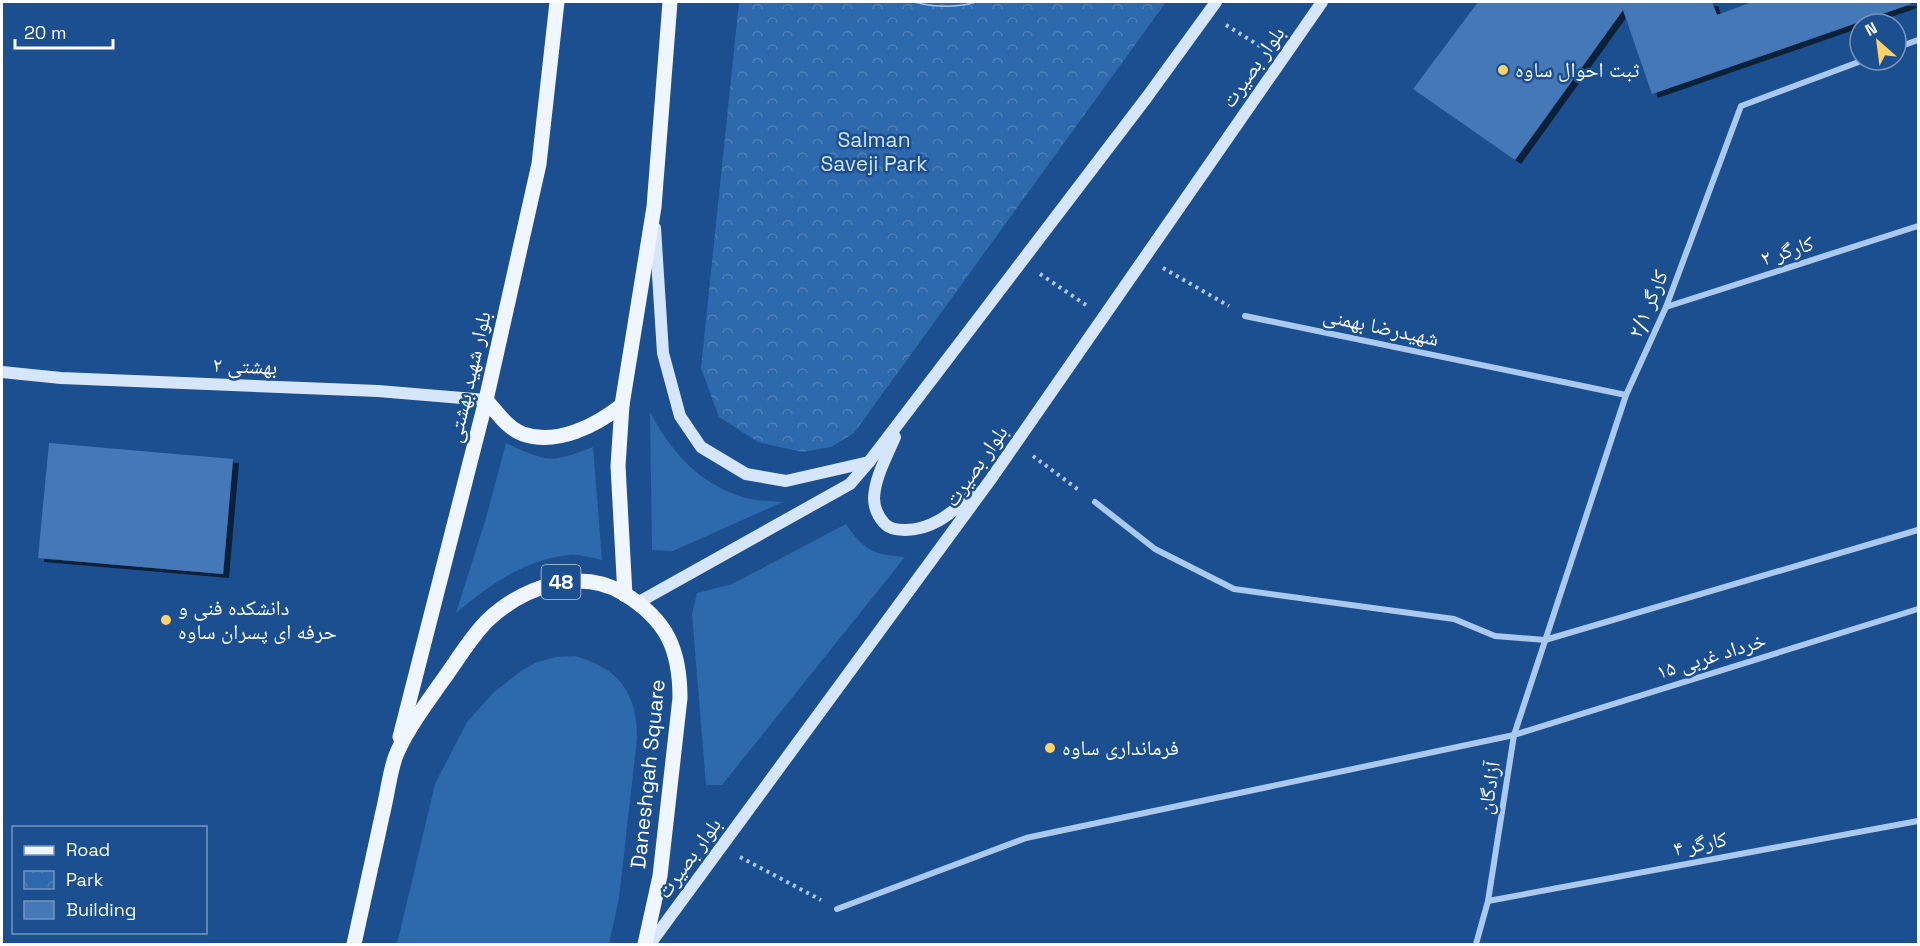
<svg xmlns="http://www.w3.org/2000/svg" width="1920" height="946" viewBox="0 0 1920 946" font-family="'Space Grotesk','Noto Naskh Arabic',sans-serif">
  <defs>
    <pattern id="park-crowns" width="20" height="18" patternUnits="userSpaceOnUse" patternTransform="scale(1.5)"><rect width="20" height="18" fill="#2e69ad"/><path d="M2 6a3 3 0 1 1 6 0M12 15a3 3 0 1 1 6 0" fill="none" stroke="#4d80b9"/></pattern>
    <pattern id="water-ripples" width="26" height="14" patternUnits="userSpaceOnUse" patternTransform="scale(1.5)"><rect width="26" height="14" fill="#3c6290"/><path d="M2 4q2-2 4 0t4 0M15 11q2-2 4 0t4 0" fill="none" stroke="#597aa1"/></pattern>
    <filter id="shadow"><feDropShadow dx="6" dy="4" stdDeviation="0" flood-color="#0009"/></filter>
  </defs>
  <rect width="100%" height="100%" fill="#1b4f8f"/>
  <!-- green -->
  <g fill="#2e69ad">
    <path d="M650,412C672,453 700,485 746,498C758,501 771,501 783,502L673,551L652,550Z"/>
    <path d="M506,443C549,462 549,464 593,447L602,560C592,558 580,554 570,555C525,559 489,585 456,613L486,518Z"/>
    <path d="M846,524C863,550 874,555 905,557L722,785H706L692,614L697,593L732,584Z"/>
    <path d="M575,656C618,668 637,692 637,738L619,898L609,944H397L435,784L467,722L493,693L521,671L537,662L556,657Z"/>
  </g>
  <!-- park -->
  <path fill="url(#park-crowns)" d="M739,2H1166L854,433L831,447L802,452L758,442L719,417L701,368Z"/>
  <!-- water -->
  <path fill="url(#water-ripples)" stroke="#9cc4f0" stroke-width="1.5" d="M915,2H976C955,8 936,8 915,2Z"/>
  <!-- building -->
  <g fill="#4478b7" filter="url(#shadow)">
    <path d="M1478,2H1712L1717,15L1752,2H1910L1911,4L1652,94L1623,10L1515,160L1413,89Z"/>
    <path d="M49,443L233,459L223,574L38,558Z"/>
  </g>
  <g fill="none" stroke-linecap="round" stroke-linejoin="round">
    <!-- path -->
    <g stroke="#a9c9ee" stroke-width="4" stroke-dasharray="3 4.5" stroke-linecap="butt">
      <path d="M1226,25L1263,48"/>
      <path d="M1163,268L1229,306"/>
      <path d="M1040,274L1086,305"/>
      <path d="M1033,456L1080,491"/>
      <path d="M740,857L821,900"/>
    </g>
    <!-- street -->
    <g stroke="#a9c9ee" stroke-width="6">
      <path d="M1896,48L1918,40"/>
      <path d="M1666,307L1918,226"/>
      <path d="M1245,316L1626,395"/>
      <path d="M1095,502L1155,549L1234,589L1454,619L1495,636L1545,640L1918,530"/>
      <path d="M1488,901L1918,821"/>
      <path d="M837,909L1026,838L1514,735L1918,609"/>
      <path d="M1476,944L1488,901L1514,735L1626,395L1666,307L1741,106L1864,60"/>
    </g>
    <!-- secondary -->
    <g stroke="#d6e6fa" stroke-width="12">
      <path d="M655,228L663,353L680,416L701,447L746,474L786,481L869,462"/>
      <path d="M2,372L61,378L378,391L486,400"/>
      <path d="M895,437C887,456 875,477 874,498C874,508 877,515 884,523C889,529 897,530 905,530C935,530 954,510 976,492"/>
      <path d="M639,602L850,484L869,462L1147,97L1216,2"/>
      <path d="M650,944L991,479L1322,2"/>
    </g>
    <!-- primary -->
    <g stroke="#f0f6ff" stroke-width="15">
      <path d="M486,400C497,412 507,428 523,434C557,446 597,425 622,405"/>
      <path d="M625,595L618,466L622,405L654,207L670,2"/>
      <path d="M400,737L486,400L539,164L557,2"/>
      <path d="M354,944C363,902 373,859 382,816C387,797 389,776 395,758C403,735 426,704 440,684C456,663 470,637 489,619C524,587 579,567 623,593C666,619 680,648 680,698L660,876L645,944"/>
    </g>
  </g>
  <!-- markers -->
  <g fill="#ffd166" stroke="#1b4f8f" stroke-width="2">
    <circle cx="1503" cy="70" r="6"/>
    <circle cx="166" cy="620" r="6"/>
    <circle cx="1050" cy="748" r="6"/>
  </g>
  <g text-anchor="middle" stroke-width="5" stroke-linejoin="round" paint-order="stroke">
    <!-- shield labels -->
    <rect fill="#1b4f8f" stroke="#bbcadd" stroke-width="1.5" x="541.5" y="565" width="39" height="34" rx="4.5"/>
    <g font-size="20" font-weight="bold" fill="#fff">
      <text x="561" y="589">48</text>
    </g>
    <!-- street labels -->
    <g font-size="21" fill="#fff" stroke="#1b4f8f">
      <text transform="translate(1253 67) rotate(-55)" y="7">بلوار بصیرت</text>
      <text transform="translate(1787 251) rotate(-18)" y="7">کارگر ۲</text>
      <text transform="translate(1648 304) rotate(-67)" y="7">کارگر ۲/۱</text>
      <text transform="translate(1381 327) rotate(12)" y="7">شهیدرضا بهمنی</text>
      <text transform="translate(245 366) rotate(2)" y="7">بهشتی ۲</text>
      <text transform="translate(469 377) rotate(-77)" y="7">بلوار شهید بهشتی</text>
      <text transform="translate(976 466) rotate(-55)" y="7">بلوار بصیرت</text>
      <text transform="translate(1711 656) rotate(-17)" y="7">۱۵ خرداد غربی</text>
      <text transform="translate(648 774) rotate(-84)" y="7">Daneshgah Square</text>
      <text transform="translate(1489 788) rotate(-81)" y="7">آزادگان</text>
      <text transform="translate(1700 844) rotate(-11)" y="7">کارگر ۴</text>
      <text transform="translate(689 858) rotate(-54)" y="7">بلوار بصیرت</text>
    </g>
    <!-- poi labels -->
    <g font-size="21" fill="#fff" stroke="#1b4f8f" text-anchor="start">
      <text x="1515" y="77">ثبت احوال ساوه</text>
      <text x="178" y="615">دانشکده فنی و<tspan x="178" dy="24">حرفه ای پسران ساوه</tspan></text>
      <text x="1062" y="755">فرمانداری ساوه</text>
    </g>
    <!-- park labels -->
    <g font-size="21" fill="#cfe3fa" stroke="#1b4f8f">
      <text x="874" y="147">Salman<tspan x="874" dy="24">Saveji Park</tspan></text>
    </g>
  </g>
  <!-- border -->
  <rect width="1920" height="946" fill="none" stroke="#ffffff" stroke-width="6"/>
  <!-- legend -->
  <rect x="12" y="826" width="195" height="108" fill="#1b4f8f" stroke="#7695bc" stroke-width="1.5"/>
  <rect x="24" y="846" width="30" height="9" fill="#f0f6ff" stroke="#7695bc" stroke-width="1.5"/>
  <text x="66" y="856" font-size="18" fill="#ffffff">Road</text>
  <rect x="24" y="871" width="30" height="18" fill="url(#park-crowns)" stroke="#7695bc" stroke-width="1.5"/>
  <text x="66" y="886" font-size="18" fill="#ffffff">Park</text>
  <rect x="24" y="901" width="30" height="18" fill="#4478b7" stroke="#7695bc" stroke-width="1.5"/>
  <text x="66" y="916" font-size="18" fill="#ffffff">Building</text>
  <!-- north arrow -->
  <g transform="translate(1878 42) rotate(332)"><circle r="28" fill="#1b4f8f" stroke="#7695bc" stroke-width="1.5"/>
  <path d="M0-4.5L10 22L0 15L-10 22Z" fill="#ffd166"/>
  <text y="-9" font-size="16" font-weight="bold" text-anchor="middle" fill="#ffffff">N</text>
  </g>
  <!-- scale -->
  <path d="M15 39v9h98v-9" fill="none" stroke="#ffffff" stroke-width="3"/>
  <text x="24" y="39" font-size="18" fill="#ffffff" stroke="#1b4f8f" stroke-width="4.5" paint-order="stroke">20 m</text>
</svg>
